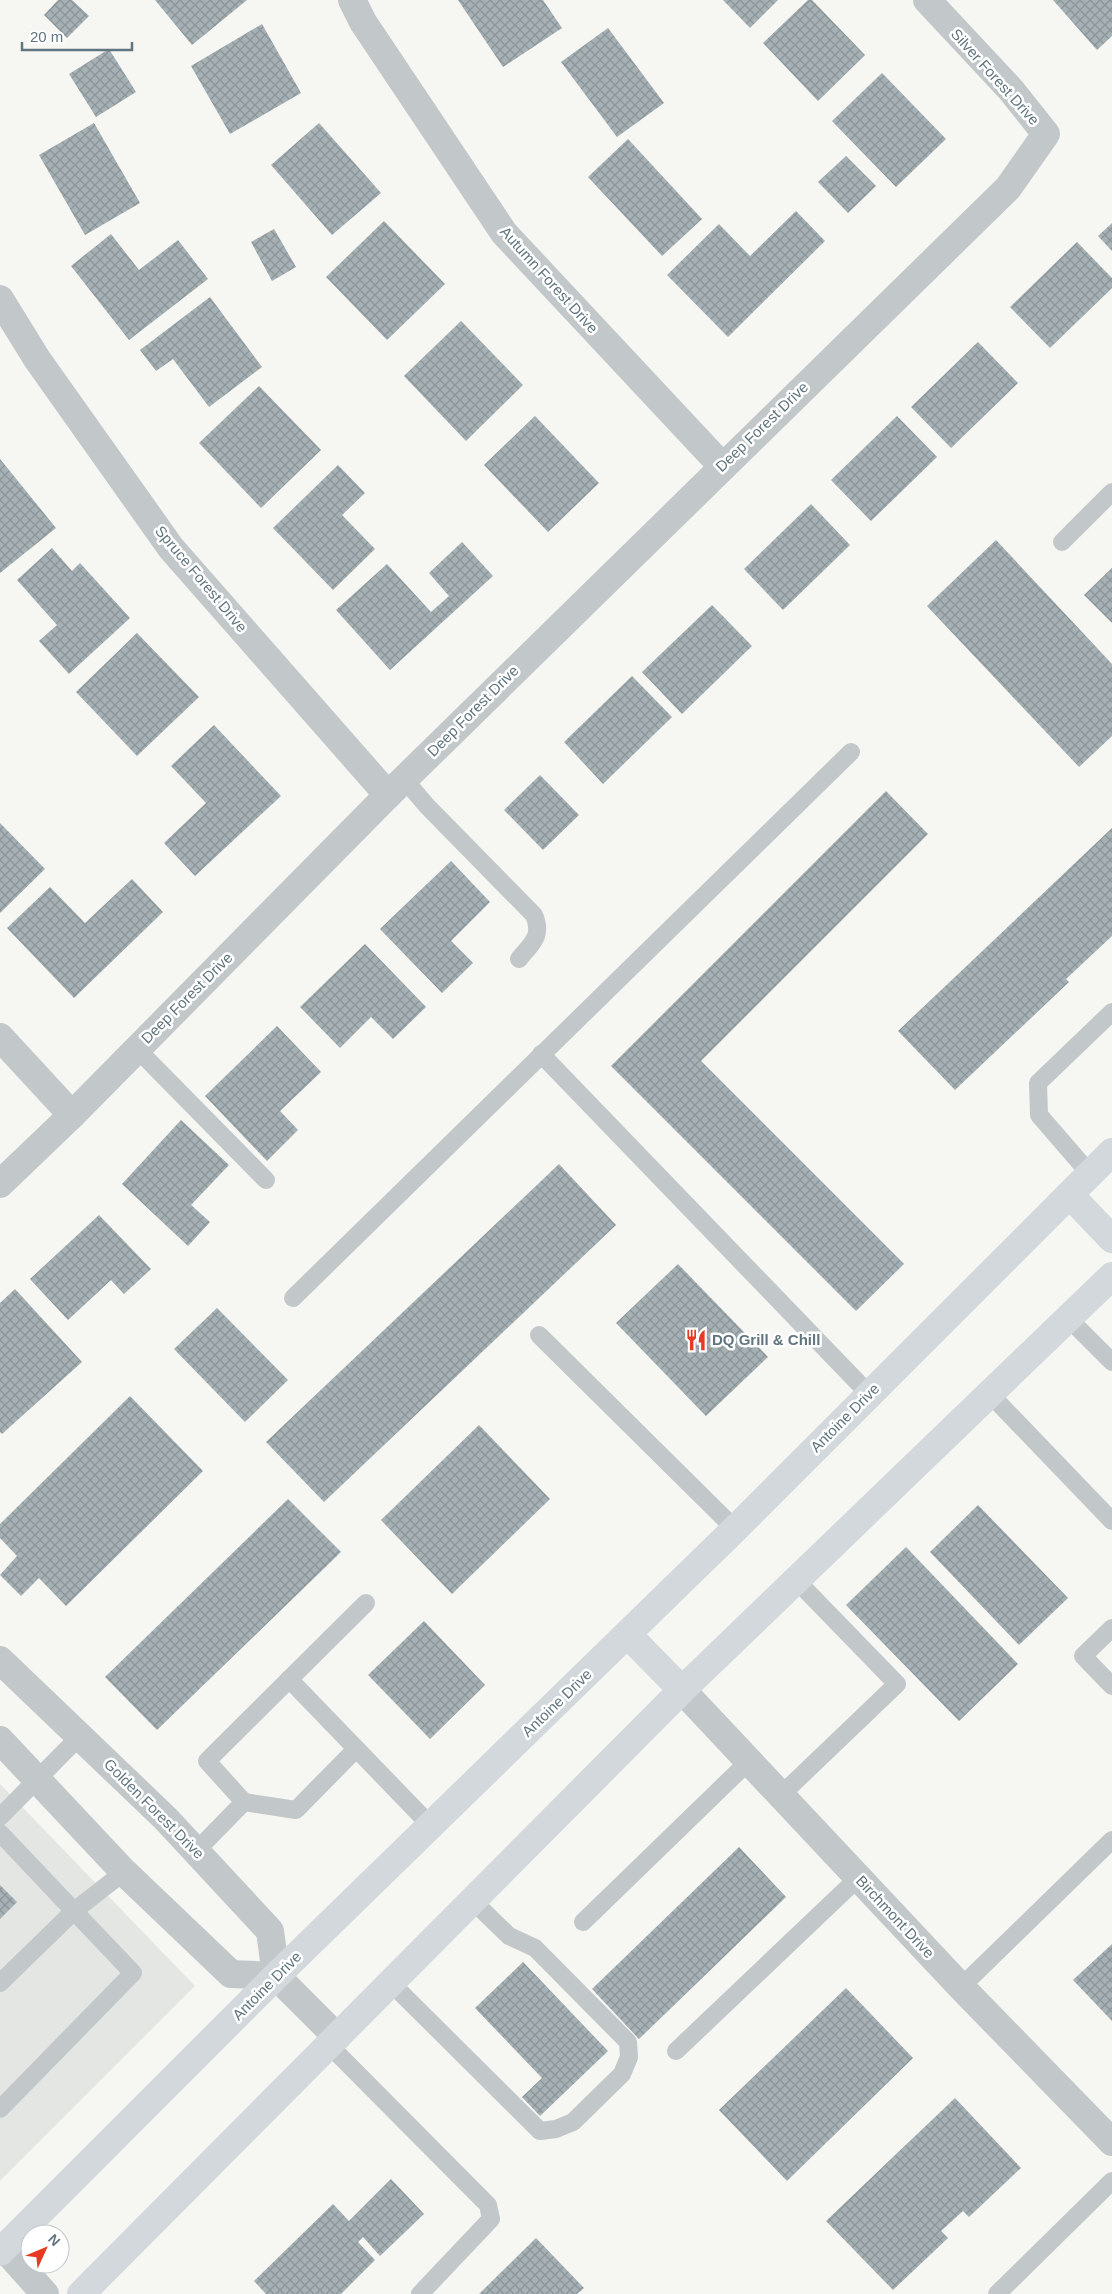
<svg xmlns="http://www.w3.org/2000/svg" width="1112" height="2294" viewBox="0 0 1112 2294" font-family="Helvetica,sans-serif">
  <defs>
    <pattern id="building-cross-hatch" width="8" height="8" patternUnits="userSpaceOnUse" patternTransform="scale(1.25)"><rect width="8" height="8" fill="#a6b1b5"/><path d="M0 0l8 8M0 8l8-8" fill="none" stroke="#8b9598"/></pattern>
  </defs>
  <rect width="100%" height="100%" fill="#f6f6f3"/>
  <!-- built -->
  <path fill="#e4e6e4" d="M0,1784L195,1986L0,2181Z"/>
  <!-- building -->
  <g fill="url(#building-cross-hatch)">
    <path d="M58,0H72L89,16L67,38L44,15Z"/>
    <path d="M155,0H247L192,45Z"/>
    <path d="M458,0H543L562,28L503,67Z"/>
    <path d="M723,0H778L750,28Z"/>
    <path d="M808,0H812L865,55L818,101L763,43Z"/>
    <path d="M1053,0H1112V36L1097,50Z"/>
    <path d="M262,24L301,93L230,134L191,66Z"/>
    <path d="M608,28L664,103L617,137L561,62Z"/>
    <path d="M109,49L136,92L96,117L69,74Z"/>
    <path d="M882,73L946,139L896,187L832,121Z"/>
    <path d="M94,123L140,203L85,235L39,155Z"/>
    <path d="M319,123L381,193L332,235L271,165Z"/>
    <path d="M628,139L702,219L662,256L588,177Z"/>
    <path d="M846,156L876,186L848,213L818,182Z"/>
    <path d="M796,211L825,241L728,337L667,275L719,224L750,256Z"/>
    <path d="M384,221L445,284L387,340L326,277Z"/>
    <path d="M1112,223V251L1098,236Z"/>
    <path d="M274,229L296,267L272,281L251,242Z"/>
    <path d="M111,234L139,270L178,240L208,279L129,340L71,266Z"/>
    <path d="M1077,242L1112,278V288L1050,348L1010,307Z"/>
    <path d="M210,297L262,367L209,407L173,359L156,371L140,350Z"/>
    <path d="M461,321L523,385L466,441L404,376Z"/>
    <path d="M978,342L1018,383L951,448L911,407Z"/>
    <path d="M259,386L321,450L261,508L199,443Z"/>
    <path d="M535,416L599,483L548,532L484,465Z"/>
    <path d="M897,416L937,457L871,521L831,480Z"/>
    <path d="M0,459L56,528L0,573Z"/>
    <path d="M338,465L365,493L342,515L375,549L333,590L273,528Z"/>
    <path d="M811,504L850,545L783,610L744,569Z"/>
    <path d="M996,540L1112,664V736L1079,767L927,606Z"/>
    <path d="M462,542L493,576L390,670L336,610L387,564L431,612L449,596L429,573Z"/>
    <path d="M52,548L72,571L80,563L130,618L69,674L39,641L57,625L17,580Z"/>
    <path d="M1112,568V623L1084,595Z"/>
    <path d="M712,605L752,646L682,714L642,672Z"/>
    <path d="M137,633L199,697L137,756L76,692Z"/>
    <path d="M632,676L672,717L603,784L564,742Z"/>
    <path d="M214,725L281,796L195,876L164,843L206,803L171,766Z"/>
    <path d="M540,775L579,815L543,850L504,810Z"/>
    <path d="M886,791L928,834L701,1061L904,1264L856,1311L611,1066Z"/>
    <path d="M0,823L45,869L0,913Z"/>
    <path d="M1112,828V936L1066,979L1069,982L955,1090L898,1031Z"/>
    <path d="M451,861L490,902L451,941L473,963L442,993L380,929Z"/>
    <path d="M132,879L163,912L74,998L7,928L50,887L85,923Z"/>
    <path d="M365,944L426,1007L393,1039L371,1017L340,1048L300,1007Z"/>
    <path d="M277,1026L321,1072L280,1111L298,1130L267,1161L205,1096Z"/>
    <path d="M181,1120L229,1165L191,1205L210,1222L188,1246L122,1184Z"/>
    <path d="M559,1164L616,1225L324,1502L266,1442Z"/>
    <path d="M99,1215L151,1269L124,1294L111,1280L68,1320L30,1279Z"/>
    <path d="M678,1264L768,1357L706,1416L616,1323Z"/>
    <path d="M15,1289L82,1362L2,1434L0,1432V1303Z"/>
    <path d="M217,1308L288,1380L245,1422L174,1349Z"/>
    <path d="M130,1396L203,1471L66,1606L39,1578L21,1596L0,1575L17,1556L0,1538V1524Z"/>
    <path d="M479,1425L550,1499L452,1594L381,1520Z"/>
    <path d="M288,1499L341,1552L157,1730L105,1677Z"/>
    <path d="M978,1505L1068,1598L1019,1645L930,1552Z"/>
    <path d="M906,1547L1018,1664L959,1721L846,1605Z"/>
    <path d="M424,1621L485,1685L430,1739L368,1675Z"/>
    <path d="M739,1847L786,1897L639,2039L592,1989Z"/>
    <path d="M0,1885L17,1902L0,1919Z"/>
    <path d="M1112,1944V2021L1073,1980Z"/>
    <path d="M523,1962L608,2051L540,2116L522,2097L542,2078L475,2008Z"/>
    <path d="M846,1988L913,2058L787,2181L719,2110Z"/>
    <path d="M955,2098L1021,2168L969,2217L963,2211L941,2231L948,2238L893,2290L826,2221Z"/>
    <path d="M391,2179L424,2214L380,2256L363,2237L358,2242L375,2260L341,2294H266L254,2281L333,2204L349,2221Z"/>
    <path d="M536,2238L584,2288L577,2294H479Z"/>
  </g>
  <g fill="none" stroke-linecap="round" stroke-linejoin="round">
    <!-- lane -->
    <g stroke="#c2c7c9" stroke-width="18">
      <path d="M1062,542L1112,492"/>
      <path d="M404,779L427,806L534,915C543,936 532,943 519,959"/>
      <path d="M137,1049L266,1180"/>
      <path d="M541,1054L869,1394"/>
      <path d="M1090,1174L1039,1115L1038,1083L1112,1012"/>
      <path d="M293,1298L851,752"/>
      <path d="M1069,1319L1112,1362"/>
      <path d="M539,1335L735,1529"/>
      <path d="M990,1394L1112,1521"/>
      <path d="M1112,1628L1083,1656L1112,1686"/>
      <path d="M289,1679L431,1826"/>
      <path d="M781,1795L897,1684L796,1580"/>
      <path d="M244,1802L296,1810L356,1749"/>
      <path d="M0,1817L80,1736"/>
      <path d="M0,1833L74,1911L0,1983"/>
      <path d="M196,1851L244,1802L207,1761L366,1603"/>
      <path d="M583,1922L748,1762"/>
      <path d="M391,1983L540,2131L556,2129L573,2122L622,2074L629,2057L628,2042L535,1948L509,1936L473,1901"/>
      <path d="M961,1987L1112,1840"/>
      <path d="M329,2045L488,2205L491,2219L420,2294"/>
      <path d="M676,2051L858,1878"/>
      <path d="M0,2109L133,1973L74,1911L124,1872"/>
      <path d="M997,2294L1112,2181"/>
    </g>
    <!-- street -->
    <g stroke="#c2c7c9" stroke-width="28">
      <path d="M352,0L363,22L504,233L722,466"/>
      <path d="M0,299L37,359L171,548L388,795"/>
      <path d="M0,1037L72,1115"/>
      <path d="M0,1184L72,1115L388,795L1008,188L1046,134L1011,90L927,0"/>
      <path d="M0,1660L166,1819L270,1931L276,1976L337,2037"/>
      <path d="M682,1690L961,1987L1112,2142"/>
      <path d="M0,1740L124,1872L231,1974L276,1976"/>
      <path d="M4,2248L45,2294"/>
    </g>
    <!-- secondary -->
    <g stroke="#d2d8db" stroke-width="28">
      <path d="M1070,1195L1112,1239"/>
      <path d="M628,1635L682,1690"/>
      <path d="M0,2252L276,1976L735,1529L1112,1152"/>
      <path d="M81,2294L682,1690L1112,1276"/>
    </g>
  </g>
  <!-- icons -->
  <defs>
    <g id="restaurant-bare" transform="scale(1.725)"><path d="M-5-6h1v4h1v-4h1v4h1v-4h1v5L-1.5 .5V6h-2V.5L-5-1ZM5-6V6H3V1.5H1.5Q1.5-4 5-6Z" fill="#e73a22" stroke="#fff" stroke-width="2.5" paint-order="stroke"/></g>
  </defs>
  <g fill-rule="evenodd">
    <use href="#restaurant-bare" x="696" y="1340"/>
  </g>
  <g text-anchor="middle" stroke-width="5" stroke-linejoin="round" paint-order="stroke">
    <!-- street labels -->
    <g font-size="15" fill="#61757f" stroke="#fff">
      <text transform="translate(995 77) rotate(48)" y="5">Silver Forest Drive</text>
      <text transform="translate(549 280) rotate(48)" y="5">Autumn Forest Drive</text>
      <text transform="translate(762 427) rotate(-44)" y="5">Deep Forest Drive</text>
      <text transform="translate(201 579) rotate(50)" y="5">Spruce Forest Drive</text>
      <text transform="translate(473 711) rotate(-45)" y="5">Deep Forest Drive</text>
      <text transform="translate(187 998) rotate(-45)" y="5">Deep Forest Drive</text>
      <text transform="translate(845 1418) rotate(-45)" y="5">Antoine Drive</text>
      <text transform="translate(557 1703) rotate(-44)" y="5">Antoine Drive</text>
      <text transform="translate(154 1809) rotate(45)" y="5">Golden Forest Drive</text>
      <text transform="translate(895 1917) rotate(47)" y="5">Birchmont Drive</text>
      <text transform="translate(267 1986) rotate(-45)" y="5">Antoine Drive</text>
    </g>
    <!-- poi labels -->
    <g font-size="15" font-weight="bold" fill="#61757f" stroke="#fff" text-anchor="start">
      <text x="712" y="1345">DQ Grill &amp; Chill</text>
    </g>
  </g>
  <!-- north arrow -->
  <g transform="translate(45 2249) rotate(46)"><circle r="24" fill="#ffffff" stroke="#c0c8cc"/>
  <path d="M0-4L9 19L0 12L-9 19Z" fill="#e73a22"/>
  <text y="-8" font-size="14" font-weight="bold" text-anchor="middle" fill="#61757f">N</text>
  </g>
  <!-- scale -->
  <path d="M22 42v8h110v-8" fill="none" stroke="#61757f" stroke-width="2.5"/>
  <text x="30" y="42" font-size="15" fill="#61757f" stroke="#ffffff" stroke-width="4" paint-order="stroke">20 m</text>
</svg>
